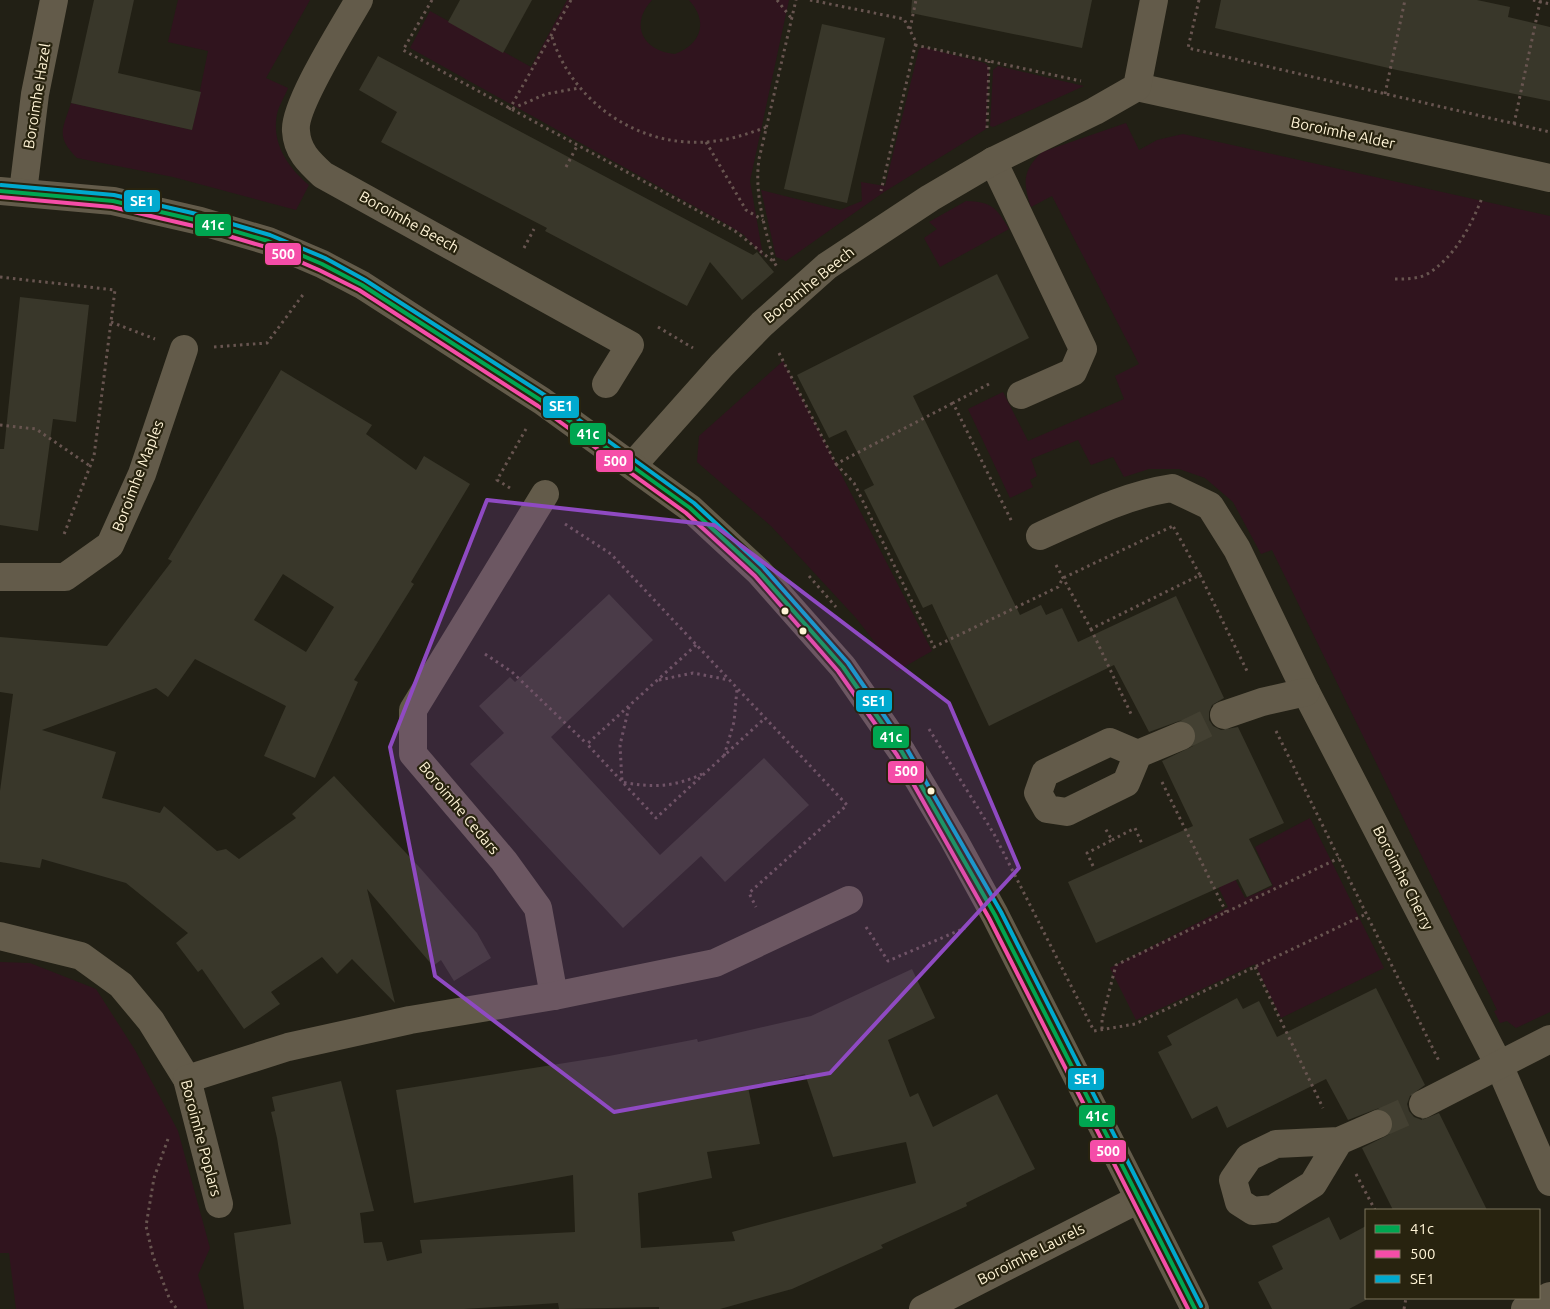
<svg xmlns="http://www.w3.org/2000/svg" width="1550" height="1309" viewBox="0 0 1550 1309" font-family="Ubuntu,sans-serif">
  <rect width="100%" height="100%" fill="#222015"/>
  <!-- green -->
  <g fill="#30141e">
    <path d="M178,0H310L266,78L288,88C285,96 279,105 277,114C271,143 288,168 309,185L296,210L173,177L77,158C55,136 63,129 71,103L192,130L208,51L168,42Z"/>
    <path d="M567,0H652C629,25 643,51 675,54C701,44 709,22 689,0H789L750,181L763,256L744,235L728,225L410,48L430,11L531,67Z"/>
    <path d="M923,47L985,63L989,67L986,129L884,192L786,261L776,257L761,190L840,210L862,201L861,182L885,186L919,49Z"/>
    <path d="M998,66L1084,86L993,127L990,126L993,70Z"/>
    <path d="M1126,123L1139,150L1157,140L1183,134L1550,216V1012L1516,1028L1507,1021L1500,1023L1494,1011L1497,1010L1272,550L1261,554L1233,502L1205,478L1179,469H1149L1124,477L1113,457L1091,465L1078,440L1031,459L1037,476L1030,480L1033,487L1010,498L968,409L1003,392L1028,441L1124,399L1115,376L1139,364L1052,196L1031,207C1023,183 1022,171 1042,152Z"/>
    <path d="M966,201C992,202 996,207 1009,229L940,267L924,238L937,229L929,222Z"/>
    <path d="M783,361L932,651L897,671L856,618L771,526L697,462L699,436Z"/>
    <path d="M1310,818L1384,968L1281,1018L1255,964L1136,1020L1110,968L1228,907L1211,872L1227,864L1245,898L1273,886L1255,847Z"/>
    <path d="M0,962L30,963L96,989L135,1050L178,1131L210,1248L198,1275L208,1309H16L9,1253H0Z"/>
  </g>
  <!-- building -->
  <g fill="#39372a" fill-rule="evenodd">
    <path d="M94,0H134L118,73L201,92L192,130L71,103Z"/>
    <path d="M460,0H532L503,53L448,22Z"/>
    <path d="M912,0H1092L1082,48L911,13Z"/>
    <path d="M1221,0H1477L1510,7L1508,17L1550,27V101L1397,70L1215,28Z"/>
    <path d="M822,24L885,38L847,203L784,189Z"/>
    <path d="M378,56L753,255L757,252L774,272L742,300L710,262L687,306L545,231L547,228L381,142L397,112L359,90Z"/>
    <path d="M997,274L1029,338L913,396L1020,615L1041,605L1046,615L1062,608L1078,642L1176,596L1224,698L1212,705L1209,712V720L1213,726L1221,730L1238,727L1284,823L1249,839L1272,885L1247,897L1238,879L1096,943L1068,882L1193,826L1162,761L1193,746L1196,737L1195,730L1190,723L1182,720L1149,732L1114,665L989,726L932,604L923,608L864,490L874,485L846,430L829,438L797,375Z"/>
    <path d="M20,297L89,305L76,422L53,419L38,531L0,525V449H4Z"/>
    <path d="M281,370L372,425L366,434L416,470L424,456L470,484L411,582L414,584L354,680L358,682L315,778L264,756L286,706L195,659L168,697L156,688L42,730L116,752L102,798L160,813L164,806L217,851L226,849L239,859L296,818L292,814L334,776L421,869L477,933L491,958L454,981L441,960L433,966L367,889L395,1003L352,959L337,974L322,957L271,992L280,1004L244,1029L202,969L198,972L176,943L188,933L126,883L42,859L40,868L0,862V791L13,694L0,692V637L107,646L172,561L168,559ZM283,574L334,607L306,652L254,620Z"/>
    <path d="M609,594L653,640L551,737L660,855L764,758L809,805L725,882L701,856L623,928L470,764L504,733L479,706L510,677L515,682Z"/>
    <path d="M912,969L935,1018L888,1040L910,1097L918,1093L933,1127L997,1094L1035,1169L966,1203L967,1206L881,1245L883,1248L792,1289L720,1309H659V1307L559,1309L558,1303L464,1309H244L234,1233L291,1224L277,1138L271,1112L275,1111L272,1097L341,1081L374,1211L360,1213L364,1243L382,1242L387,1261L422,1253L420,1240L575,1232L573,1175L414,1203L396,1090L609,1056L697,1039L698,1042L811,1016ZM805,1074L833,1157L906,1142L916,1183L732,1232L735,1241L641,1248L638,1193L712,1178L707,1152L760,1144L748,1087Z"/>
    <path d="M1376,988L1425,1085L1410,1096L1407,1104L1409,1111L1414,1117L1422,1120L1439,1113L1487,1210H1393L1362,1148L1390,1134L1393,1126L1392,1117L1387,1111L1379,1108L1348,1120L1326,1079L1227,1128L1217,1106L1192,1119L1158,1052L1172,1045L1167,1036L1237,998L1243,1009L1259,1001L1277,1037Z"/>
    <path d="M1329,1217L1340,1240L1366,1226V1300L1349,1309H1272L1258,1282L1283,1269L1272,1246Z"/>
  </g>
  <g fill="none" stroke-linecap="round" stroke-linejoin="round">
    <!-- minor-tunnel -->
    <g stroke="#434032" stroke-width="28" stroke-dasharray="28 14" stroke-linecap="butt">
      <path d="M1181,736L1224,715"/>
      <path d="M1378,1124L1423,1104"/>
    </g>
    <!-- path -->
    <g stroke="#685550" stroke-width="3" stroke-dasharray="2.5 4" stroke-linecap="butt">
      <path d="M432,0L403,50L735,231L774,262L777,267"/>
      <path d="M571,0L509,110L546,94L579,88"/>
      <path d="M777,0L792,19"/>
      <path d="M810,0L904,19L916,42L881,191"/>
      <path d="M1199,0L1188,48L1550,132"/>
      <path d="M1533,0L1550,4"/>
      <path d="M910,29L916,0"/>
      <path d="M552,37C573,104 643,151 715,141C733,139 750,133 767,127"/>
      <path d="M915,45L1081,81"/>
      <path d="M1385,94L1405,0"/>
      <path d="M1514,124L1540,2L1543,0"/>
      <path d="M987,128L989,61"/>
      <path d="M706,142L746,210L763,220"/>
      <path d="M566,167L577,146"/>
      <path d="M524,248L534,229"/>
      <path d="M774,261C765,228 754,194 759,159L796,0"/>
      <path d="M0,277L115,290L94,456L63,537"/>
      <path d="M1395,279C1407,279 1419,279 1429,273C1455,256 1471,226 1482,198"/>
      <path d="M111,322L155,339"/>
      <path d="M658,327L693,348"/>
      <path d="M214,347L267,343L305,292"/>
      <path d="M779,353L836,464L953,403"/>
      <path d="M989,384L953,403L1012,522"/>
      <path d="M0,425L36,429L90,466"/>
      <path d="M836,464L854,483L934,647L1058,587L1063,578L1173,526"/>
      <path d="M510,488L497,480L526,429"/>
      <path d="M565,524L611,554L847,805L749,893L756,907"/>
      <path d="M1056,565L1091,629L1200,575L1173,526"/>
      <path d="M1200,575L1248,673"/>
      <path d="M809,576L836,607"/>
      <path d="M1091,629L1132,716"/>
      <path d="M696,645L587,744L656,818L765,718"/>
      <path d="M485,654L512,672L587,744"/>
      <path d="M659,680L693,673L729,680"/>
      <path d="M629,707L620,745L622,782C652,788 675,787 702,774"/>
      <path d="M929,729L994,834L1094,1031L1135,1024L1366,914"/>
      <path d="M1276,731L1439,1061"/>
      <path d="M724,756L734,722L737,689"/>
      <path d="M1162,782L1226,912"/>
      <path d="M1112,840L1135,828L1142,844"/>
      <path d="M1093,866L1087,853L1112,840L1105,828"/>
      <path d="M866,927L888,961L965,928"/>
      <path d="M1255,967L1323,1108"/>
      <path d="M1102,1029V1019L1116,965L1339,858"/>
      <path d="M168,1139L154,1178L146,1226L153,1256L170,1300L177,1309"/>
      <path d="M1356,1174L1375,1210"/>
      <path d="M1404,1309L1406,1298"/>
    </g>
    <!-- minor -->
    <g stroke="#635b4a" stroke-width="28">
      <path d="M359,0C345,25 293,106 296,131C297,151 309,162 323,175L630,345L606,384"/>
      <path d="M1137,87L1550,178"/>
      <path d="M993,161L1083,349L1073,372L1021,395"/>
      <path d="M23,192L35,94L54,0"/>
      <path d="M633,465L722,365L762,324L827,266L930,198L993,161L1095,111L1137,87L1154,0"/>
      <path d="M545,494L413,710V754L504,861L538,908L554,996"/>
      <path d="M1040,536C1083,517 1125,495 1172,488L1210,506L1237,549L1306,692L1499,1065L1550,1182"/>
      <path d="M0,577H65L110,545L142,474L184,349"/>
      <path d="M1224,715L1262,702L1306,692"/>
      <path d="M1138,754L1110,742L1045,773L1038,793L1047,809L1067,812L1126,783L1138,754L1181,736"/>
      <path d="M0,936L81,956L121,985L151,1021L187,1079L219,1204"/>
      <path d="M187,1079L288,1047L410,1020L554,996L715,963L849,900"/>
      <path d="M1423,1104L1550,1039"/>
      <path d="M1339,1141L1313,1184L1273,1209L1253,1211L1239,1202L1233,1180L1249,1157L1276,1144L1339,1141L1378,1124"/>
      <path d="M923,1309L1139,1199"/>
      <path d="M1525,1309L1550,1296"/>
    </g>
    <!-- tertiary -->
    <path stroke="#635b4a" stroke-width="28" d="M0,191L113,201L200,221L268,241L322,264L362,285L542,401L690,508L759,572L843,667L902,752L954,840L995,915L1195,1309"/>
    <!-- bus-1 casing -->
    <g stroke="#28230f" stroke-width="8">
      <path id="bus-1" d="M0,191L113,201L200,221L268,241L322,264L362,285L542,401L690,508L759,572L843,667L902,752L995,915L1195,1309"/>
    </g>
    <!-- bus-2 casing -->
    <g stroke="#28230f" stroke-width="8">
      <path id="bus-2" d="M0,197L112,207L198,227L266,247L319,270L359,290L538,406L686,513L755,576L838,671L897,755L989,918L1188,1309"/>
    </g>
    <!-- bus-3 casing -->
    <g stroke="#28230f" stroke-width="8">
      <path id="bus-3" d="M1,185L114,195L201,215L270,235L325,258L365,280L546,396L694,503L763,567L848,663L907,749L1001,912L1201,1306"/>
    </g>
    <!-- bus-1 -->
    <use href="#bus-1" stroke="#00a651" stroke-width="4"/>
    <!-- bus-2 -->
    <use href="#bus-2" stroke="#f54da8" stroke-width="4"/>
    <!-- bus-3 -->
    <use href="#bus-3" stroke="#00a9ce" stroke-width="4"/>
  </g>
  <!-- marked area -->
  <path fill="#8f4ac2" fill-opacity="0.2" stroke="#8f4ac2" stroke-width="4" stroke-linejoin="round" d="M487,500L714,525L949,703L1019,868L830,1073L614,1112L435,976L390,747Z"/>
  <!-- markers -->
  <g fill="#fff4d6" stroke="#28230f" stroke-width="2">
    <circle cx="785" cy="611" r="4.5"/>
    <circle cx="803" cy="631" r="4.5"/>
    <circle cx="931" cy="791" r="4.5"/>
  </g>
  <g text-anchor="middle" stroke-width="4.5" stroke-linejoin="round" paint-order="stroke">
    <!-- street labels -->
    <g font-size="15" fill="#fff4d6" stroke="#28230f">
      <text transform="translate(37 96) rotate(-81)" y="5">Boroimhe Hazel</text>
      <text transform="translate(1343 133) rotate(12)" y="5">Boroimhe Alder</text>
      <text transform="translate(409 222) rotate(29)" y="5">Boroimhe Beech</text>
      <text transform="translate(809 285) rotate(-39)" y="5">Boroimhe Beech</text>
      <text transform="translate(138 476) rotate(-69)" y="5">Boroimhe Maples</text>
      <text transform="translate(459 808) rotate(50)" y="5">Boroimhe Cedars</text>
      <text transform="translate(1403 878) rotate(63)" y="5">Boroimhe Cherry</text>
      <text transform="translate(201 1138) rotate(75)" y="5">Boroimhe Poplars</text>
      <text transform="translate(1031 1254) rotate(-27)" y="5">Boroimhe Laurels</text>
    </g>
  </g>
  <g stroke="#28230f" stroke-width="2">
    <rect x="123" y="189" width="38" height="24" rx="5" fill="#00a9ce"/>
    <rect x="194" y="213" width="38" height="24" rx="5" fill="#00a651"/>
    <rect x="264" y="242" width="38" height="24" rx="5" fill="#f54da8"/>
    <rect x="542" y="395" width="38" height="24" rx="5" fill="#00a9ce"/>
    <rect x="569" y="422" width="38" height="24" rx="5" fill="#00a651"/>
    <rect x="595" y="449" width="39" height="24" rx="5" fill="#f54da8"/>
    <rect x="855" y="689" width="38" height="24" rx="5" fill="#00a9ce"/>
    <rect x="872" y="725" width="38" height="24" rx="5" fill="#00a651"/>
    <rect x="887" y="760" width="38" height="24" rx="5" fill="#f54da8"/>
    <rect x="1067" y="1067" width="38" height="24" rx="5" fill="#00a9ce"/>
    <rect x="1078" y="1104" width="38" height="24" rx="5" fill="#00a651"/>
    <rect x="1089" y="1139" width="38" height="24" rx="5" fill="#f54da8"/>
  </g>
  <g font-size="14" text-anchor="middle" font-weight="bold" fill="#fff">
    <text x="142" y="206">SE1</text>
    <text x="213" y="230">41c</text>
    <text x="283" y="259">500</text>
    <text x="561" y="411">SE1</text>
    <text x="588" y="439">41c</text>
    <text x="615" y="466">500</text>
    <text x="874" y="706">SE1</text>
    <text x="891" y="742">41c</text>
    <text x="906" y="776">500</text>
    <text x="1086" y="1084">SE1</text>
    <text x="1097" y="1121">41c</text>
    <text x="1108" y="1156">500</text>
  </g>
  <!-- legend -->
  <rect x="1365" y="1209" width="175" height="90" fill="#28230f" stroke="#7e775f"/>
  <rect x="1375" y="1225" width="25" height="8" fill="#00a651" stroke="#7e775f"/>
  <text x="1410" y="1234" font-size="15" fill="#fff4d6">41c</text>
  <rect x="1375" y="1250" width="25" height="8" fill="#f54da8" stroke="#7e775f"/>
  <text x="1410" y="1259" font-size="15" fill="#fff4d6">500</text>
  <rect x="1375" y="1275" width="25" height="8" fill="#00a9ce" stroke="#7e775f"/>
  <text x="1410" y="1284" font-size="15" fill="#fff4d6">SE1</text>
</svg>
